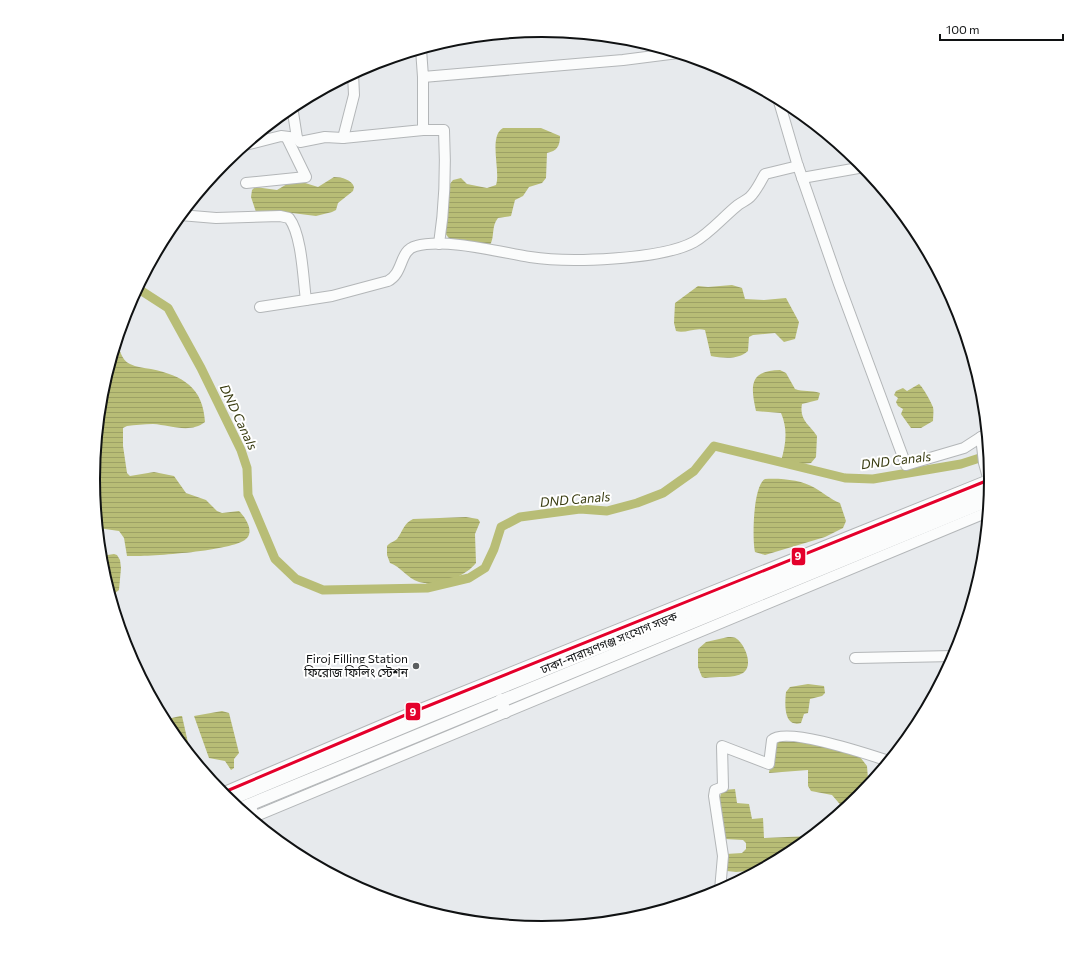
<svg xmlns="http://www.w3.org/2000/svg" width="1084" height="958" viewBox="0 0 1084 958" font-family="Commissioner,'Noto Sans Bengali',sans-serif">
  <defs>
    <pattern id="water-rules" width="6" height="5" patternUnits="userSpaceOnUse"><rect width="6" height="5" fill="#b8bd76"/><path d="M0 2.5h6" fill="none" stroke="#9da165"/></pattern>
  </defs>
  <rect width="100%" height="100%" fill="#e7eaed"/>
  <!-- water -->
  <g fill="url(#water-rules)">
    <path d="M503,128H541L560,136C560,146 557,151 547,153L546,178L542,183L529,187L523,196L515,200L511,216L498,218C491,226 495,237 490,245L451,241L445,233L449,185L453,180L461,178L467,184L487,188L496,185C501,172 488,136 503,128Z"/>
    <path d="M334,177C342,177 352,180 354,187L353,191L338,203L336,210L332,212L316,216L292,213L256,212L251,197L252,190L255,187L277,190L287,184L302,182L318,187Z"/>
    <path d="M732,285L742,288L745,299L764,300L786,298L799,322L795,339L784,342L775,333L753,335L749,337L748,351C738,360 723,358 711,356L705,330C695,327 685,334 676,331L674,323L675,303L698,286L708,287Z"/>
    <path d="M117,340C119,348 121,360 130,364C136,367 144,368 151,369C183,376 203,387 205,422C190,434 170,425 153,424C144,424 135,425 127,426L123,428V446L127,473L130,476L154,472L174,476L186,493L206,500L217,511L222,513L239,511C245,517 254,530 247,538C237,551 146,557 127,556L124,538L119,531L98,528L93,479L102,391Z"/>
    <path d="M780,370L786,373L795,389C803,392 811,390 820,393L818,400L802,404C799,420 809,424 817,436L816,457L811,463L802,464L781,461C786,444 788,429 781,413L756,411C750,384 750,371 780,370Z"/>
    <path d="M919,384C923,387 931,402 933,407C934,411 933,417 933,421L921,428H911L901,414L903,409L898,406L896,402L898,398L894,395L896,391L903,388L907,391Z"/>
    <path d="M765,479C781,478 802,480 815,488C824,493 830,499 840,503L846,521L843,528L825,537L765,555L755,552C752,539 753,485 765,479Z"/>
    <path d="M466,517L478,519L480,522L475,534L476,563C464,578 437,587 419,582C407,578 401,567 390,563L387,555V546C390,542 394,542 397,539C403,531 403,524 413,519Z"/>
    <path d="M114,554L117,555L120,560L121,568L119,590L111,596L102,566L101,556Z"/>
    <path d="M728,637C731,637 735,637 737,639C745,645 754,666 743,673C734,679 716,676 705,678L702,677L698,667V649L706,642Z"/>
    <path d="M808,684L824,686L825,693L822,696L810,699L808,713L804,714L801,723C783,728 785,702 786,692L790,687Z"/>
    <path d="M222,711L229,713L239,753L234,759V768L231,770L225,761L209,758L194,716Z"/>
    <path d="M180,716H182L191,756L164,720Z"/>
    <path d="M774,741L821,743L860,757L867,766L868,779L872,782L859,797L844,809L832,795L811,791L808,786V770L769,773Z"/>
    <path d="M735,789L737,803L749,804L752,819L763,818L764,838L811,836L791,852L758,870L736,872L727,871L726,854L742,853L746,849V843L743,840L725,839C723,827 714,798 724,790Z"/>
  </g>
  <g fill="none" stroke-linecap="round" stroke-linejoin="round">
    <!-- canal -->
    <path stroke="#b8bd76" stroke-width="9" d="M137,288L168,308L201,368L241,450L247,468L248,495L275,559L296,579L323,590L427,588L469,578L485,568L494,549L501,527L520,517L580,509L607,511L637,503L663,493L694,471L714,446L845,478L873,479L961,464L989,455"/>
    <!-- minor casing -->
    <g stroke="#b3b6b8" stroke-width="12">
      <g id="minor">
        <path d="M421,49L423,77L623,60L678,53"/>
        <path d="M778,98L797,163L839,284L906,465L964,448L981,437"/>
        <path d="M292,106L297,138"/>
        <path d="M423,130H444C446,169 445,205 439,244"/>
        <path d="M343,138L354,95L353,73"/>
        <path d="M245,145L281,136L297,138L300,142L325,137L343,138L423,130V77"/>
        <path d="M802,178L864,167"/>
        <path d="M246,183L306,177L287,138"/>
        <path d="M180,215L216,218L280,216L289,218C302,235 303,278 306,300"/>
        <path d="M260,307L332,296L388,281C404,273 399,250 416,246C446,238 499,252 530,257C568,263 661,260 694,242C710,233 723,217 738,205C742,202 747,200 750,197C757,190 760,182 765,174L798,166"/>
        <path d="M985,435L981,437L984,463L990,485"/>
        <path d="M855,658L954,656"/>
        <path d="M222,793L403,716L991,479"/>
        <path d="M251,818L988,512"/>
        <path d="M720,890L723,856L714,796L715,790L723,787L722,746L769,764L772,740C785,726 870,755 889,761"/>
      </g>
    </g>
    <!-- major casing -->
    <g stroke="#b3b6b8" stroke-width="14">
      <g id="major">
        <path d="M501,700L505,712"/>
        <path d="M229,800L430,716L990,490"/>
        <path d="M249,805L254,817"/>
        <path d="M239,809L989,500"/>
      </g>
    </g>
    <!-- minor -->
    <use href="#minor" stroke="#fbfcfc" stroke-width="10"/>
    <!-- major -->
    <use href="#major" stroke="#fbfcfc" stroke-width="12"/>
    <!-- bus-1 casing -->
    <g stroke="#fff" stroke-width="6">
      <path id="bus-1" d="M222,793L403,716L991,479"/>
    </g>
    <!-- bus-1 -->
    <use href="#bus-1" stroke="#e4002b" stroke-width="3"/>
  </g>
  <!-- markers -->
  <circle fill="#5b5e5f" stroke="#fff" stroke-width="1.5" cx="416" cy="666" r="4"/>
  <g text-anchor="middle" stroke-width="4" stroke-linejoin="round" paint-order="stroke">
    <!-- street labels -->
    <g font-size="12" fill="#101213" stroke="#fff">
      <text transform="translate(609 643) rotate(-22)" y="4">ঢাকা-নারায়ণগঞ্জ সংযোগ সড়ক</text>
    </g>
    <!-- poi labels -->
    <g font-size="12" fill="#101213" stroke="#fff" text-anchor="end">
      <text x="408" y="663">Firoj Filling Station<tspan x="408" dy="14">ফিরোজ ফিলিং স্টেশন</tspan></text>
    </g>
    <!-- water labels -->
    <g font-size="13" font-style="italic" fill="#393c11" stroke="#fff">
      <text transform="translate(239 417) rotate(65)" y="5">DND Canals</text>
      <text transform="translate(896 460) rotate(-7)" y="5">DND Canals</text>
      <text transform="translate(575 499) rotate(-5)" y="5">DND Canals</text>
    </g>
  </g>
  <!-- crop -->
  <path d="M0 0H1084V958H0ZM100 479a442 442 0 1 1 884 0a442 442 0 1 1-884 0Z" fill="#fff" fill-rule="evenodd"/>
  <path fill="none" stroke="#101213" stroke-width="2" d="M100 479a442 442 0 1 1 884 0a442 442 0 1 1-884 0Z"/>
  <g stroke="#fff" stroke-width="1.5">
    <rect x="791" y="547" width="15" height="19" rx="4" fill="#e4002b"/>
    <rect x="405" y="702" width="16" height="19" rx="4" fill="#e4002b"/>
  </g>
  <g font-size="11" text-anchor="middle" font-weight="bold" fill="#fff">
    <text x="798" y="560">9</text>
    <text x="413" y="716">9</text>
  </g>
  <!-- scale -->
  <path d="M940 34v6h123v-6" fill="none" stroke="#101213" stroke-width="2"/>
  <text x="946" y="34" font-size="12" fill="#101213" stroke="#ffffff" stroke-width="3" paint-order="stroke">100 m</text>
</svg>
